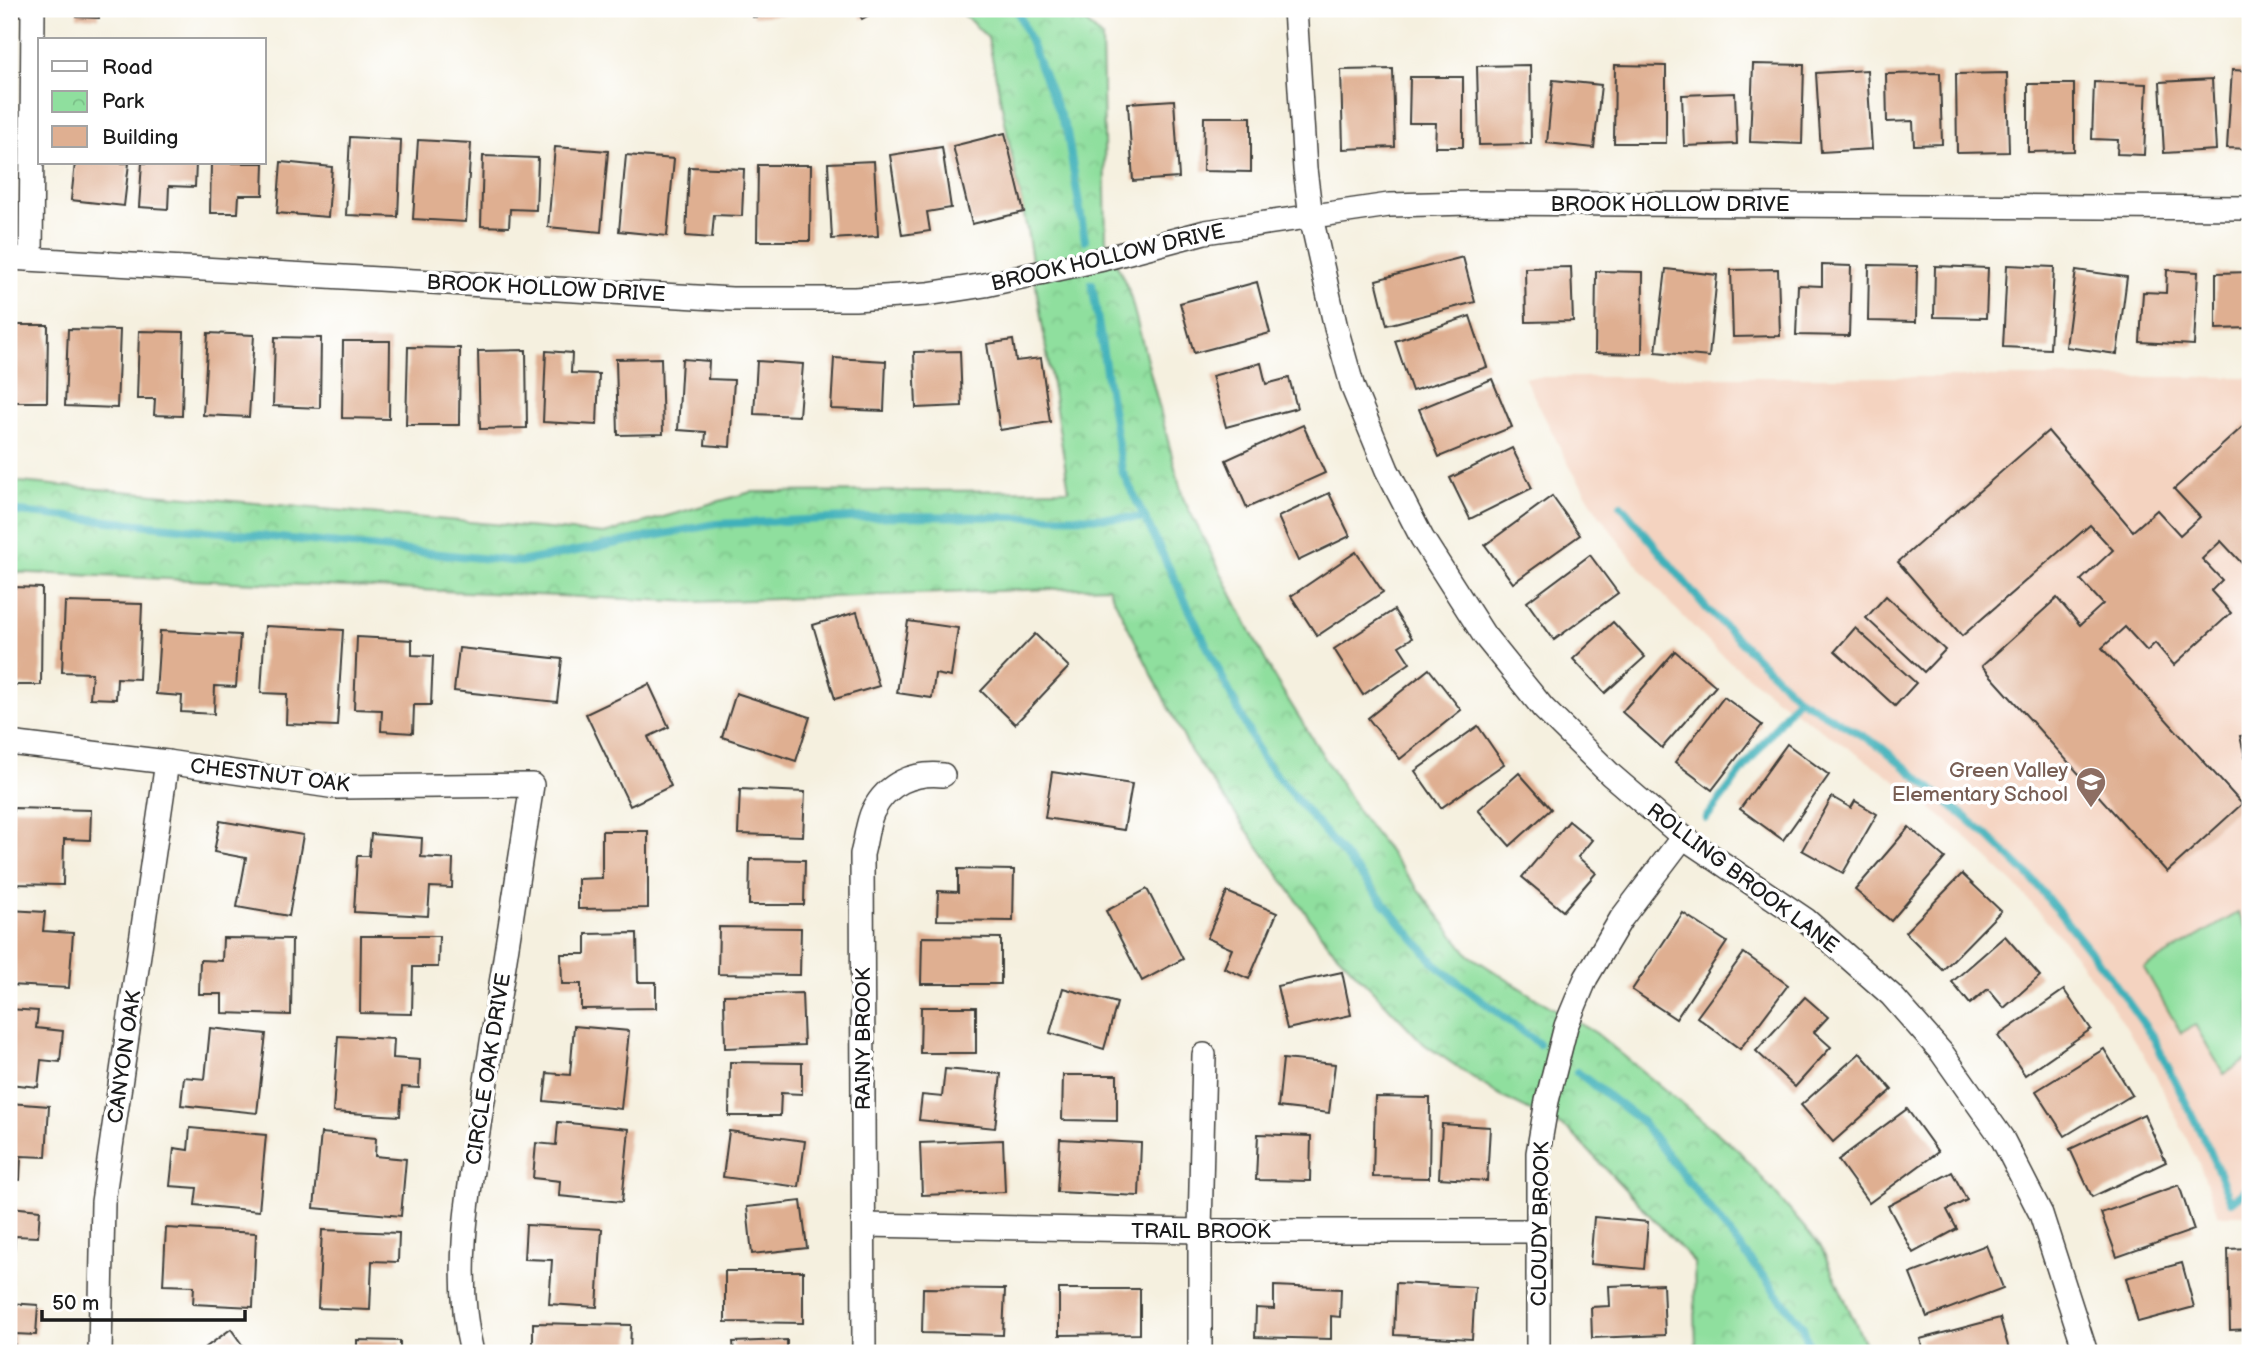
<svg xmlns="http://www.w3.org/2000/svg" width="2259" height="1362" viewBox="0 0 2259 1362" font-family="'Balsamiq Sans',sans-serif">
  <defs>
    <pattern id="park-crowns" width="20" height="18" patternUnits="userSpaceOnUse" patternTransform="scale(1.75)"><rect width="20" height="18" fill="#8fdf9e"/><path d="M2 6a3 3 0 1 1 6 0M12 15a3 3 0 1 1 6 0" fill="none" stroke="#7bbf88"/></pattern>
  </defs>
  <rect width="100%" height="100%" fill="#fff"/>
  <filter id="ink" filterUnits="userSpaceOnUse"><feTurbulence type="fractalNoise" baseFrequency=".0143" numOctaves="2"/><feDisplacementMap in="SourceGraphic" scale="14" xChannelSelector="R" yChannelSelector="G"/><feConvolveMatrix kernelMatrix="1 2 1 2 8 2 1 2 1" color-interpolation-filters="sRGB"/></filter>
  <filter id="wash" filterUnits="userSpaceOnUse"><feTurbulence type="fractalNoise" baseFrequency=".00686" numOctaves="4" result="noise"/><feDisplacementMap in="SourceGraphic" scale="28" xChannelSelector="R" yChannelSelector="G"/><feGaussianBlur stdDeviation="1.57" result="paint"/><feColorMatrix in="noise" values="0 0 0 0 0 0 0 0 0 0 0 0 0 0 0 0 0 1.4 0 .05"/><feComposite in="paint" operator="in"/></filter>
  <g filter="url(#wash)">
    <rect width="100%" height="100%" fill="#f5f0df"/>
    <!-- built -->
    <path fill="#f4d3c0" d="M1524,377H2250V1215H2218L2200,1166L2155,1074L2119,1016L2071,950L2020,890L1961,833L1902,785L1774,697L1718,652L1670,603L1628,554L1598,513L1570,467Z"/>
    <!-- park -->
    <path fill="url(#park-crowns)" stroke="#567e5d" stroke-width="2" d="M958,9H1073L1102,38L1106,240L1129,291L1183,498L1274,677L1359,813L1469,955L1534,997L1596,1033L1739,1151L1821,1247L1869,1353H1696L1694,1262L1569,1130L1500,1096L1424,1044L1329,945L1191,752L1108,587L695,602L9,572V481L604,534L751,492L1069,490L1027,230L988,38Z"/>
    <!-- garden -->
    <path fill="#8fdf9e" stroke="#567e5d" stroke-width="2" d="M2238,913L2250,935V1058L2224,1074L2195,1025L2181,1033L2144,968Z"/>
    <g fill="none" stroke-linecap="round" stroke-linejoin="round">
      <!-- stream -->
      <g stroke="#41b1ba" stroke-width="8">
        <path d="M1017,9L1067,132L1085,240"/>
        <path d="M1092,284L1122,471L1261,757L1438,967L1539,1044"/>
        <path d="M1621,505L1707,609L1798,698L1880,746L1987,835L2032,879L2106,971L2153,1037L2210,1151L2231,1202L2250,1187"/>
        <path d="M9,511L520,562L716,524L894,516L1145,518"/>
        <path d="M1706,818L1798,698"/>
        <path d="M1577,1072L1641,1121L1803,1327L1811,1353"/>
      </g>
    </g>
    <g id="blocks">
      <!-- building -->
      <g fill="#dfaf91">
        <path d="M77,9H99V18L77,17Z"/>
        <path d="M445,9H504V13L445,11Z"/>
        <path d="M752,9H805L806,12L753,17Z"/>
        <path d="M856,9H880L862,19Z"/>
        <path d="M1810,9H1851V11L1810,13Z"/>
        <path d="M1753,64L1804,65L1802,144L1750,142Z"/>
        <path d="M1530,65L1531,144L1479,145L1477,66Z"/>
        <path d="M1615,65L1666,66V143H1614Z"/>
        <path d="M1393,69L1395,147L1343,149L1341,70Z"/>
        <path d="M1867,70L1872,149L1821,152L1816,73Z"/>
        <path d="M2232,70L2250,71V149L2227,148Z"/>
        <path d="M1940,73L1942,144L1914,145L1913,121L1887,122L1886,74Z"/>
        <path d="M2007,73L2009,152L1957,153L1956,74Z"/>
        <path d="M1410,77H1463V147H1435L1436,123H1409Z"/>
        <path d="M2212,79L2216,150L2164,153L2160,82Z"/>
        <path d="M1553,80L1601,85L1594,148L1547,143Z"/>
        <path d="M2094,82L2147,84L2144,155L2117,154L2118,140L2092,139Z"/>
        <path d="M2028,84H2074V151L2028,152Z"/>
        <path d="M1735,93L1737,144L1684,146L1682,95Z"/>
        <path d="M1174,100L1179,178L1133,181L1128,103Z"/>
        <path d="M1204,117H1251V172L1203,171Z"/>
        <path d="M1005,133L1024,212L972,224L953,146Z"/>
        <path d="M350,137L401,140L398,217L346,215Z"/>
        <path d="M418,140L471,143L466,222L413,219Z"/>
        <path d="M555,147L608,151L601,232L548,227Z"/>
        <path d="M942,147L951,208L927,212L930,231L902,235L890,155Z"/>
        <path d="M626,155L674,159L667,236L619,231Z"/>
        <path d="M483,156L538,158L536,210L510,209L509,227L481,226Z"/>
        <path d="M874,161L878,236L832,239L828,163Z"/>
        <path d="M281,162L332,167L328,217L277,213Z"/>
        <path d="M75,163H129L124,206L71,200Z"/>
        <path d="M142,163H196L195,187L169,186L168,209L139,207Z"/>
        <path d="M211,163H264L263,195H239L238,213H210Z"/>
        <path d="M758,165H811L810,241H757Z"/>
        <path d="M689,167L744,169L742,216L714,215L712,238L686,236Z"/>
        <path d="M1463,257L1475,302L1387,325L1376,280Z"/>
        <path d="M1822,265L1851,266L1849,336L1796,335L1798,285L1822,286Z"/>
        <path d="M1869,265L1917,266L1916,322L1868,321Z"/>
        <path d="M2007,265L2054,267L2050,349L2003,347Z"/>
        <path d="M1935,266L1988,268L1986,318L1934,317Z"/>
        <path d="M1571,267L1573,321L1526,322L1525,268Z"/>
        <path d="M1666,269L1717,275L1709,357L1656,352Z"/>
        <path d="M1778,269L1780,336L1733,337L1731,270Z"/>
        <path d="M2076,270L2127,277L2117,354L2066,347Z"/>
        <path d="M2167,270L2198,272L2194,345L2140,342L2143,292L2166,293Z"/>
        <path d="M1596,271L1643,272L1642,354L1595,353Z"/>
        <path d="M2250,272V328L2216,329V273Z"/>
        <path d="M1257,282L1270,333L1194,353L1180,303Z"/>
        <path d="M1470,316L1487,367L1412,391L1395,341Z"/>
        <path d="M9,325H48L47,402H9Z"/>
        <path d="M68,329L120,330L117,408L65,406Z"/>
        <path d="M139,331L184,332L182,416L154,415L155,399H137Z"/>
        <path d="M208,333L254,335L249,417L203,415Z"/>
        <path d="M275,337L321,338L320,408L273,406Z"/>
        <path d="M1013,340L1016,361L1041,358L1050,422L1000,430L987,344Z"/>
        <path d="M343,341H390L389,419L342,418Z"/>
        <path d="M408,347L460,348L459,425H406Z"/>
        <path d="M526,350L527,428L480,429L478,351Z"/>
        <path d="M546,351L572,353L571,373L599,374L597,425L543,422Z"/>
        <path d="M960,351L962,406L916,408L914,352Z"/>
        <path d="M661,358L663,434L618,435L616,359Z"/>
        <path d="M834,358L886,361L884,411L831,409Z"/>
        <path d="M682,359L709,361L708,379L734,380L730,447L705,445L706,432L678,430Z"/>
        <path d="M757,361L803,364L799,416L754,414Z"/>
        <path d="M1261,363L1266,384L1289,378L1297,408L1226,427L1212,376Z"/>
        <path d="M1492,379L1512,427L1439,457L1419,409Z"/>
        <path d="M2250,420V572L2221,541L2202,559L2222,580L2211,591L2231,613L2174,665L2155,643L2147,651L2125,627L2102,648L2242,804L2167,872L1982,666L2057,598L2080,625L2103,604L2081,580L2113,550L2090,525L1962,636L1898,562L2048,431L2133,531L2157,510L2180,535L2200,517L2174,489Z"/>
        <path d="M1303,425L1325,473L1247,508L1226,460Z"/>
        <path d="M1512,448L1532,488L1470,519L1450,478Z"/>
        <path d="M1329,493L1350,536L1298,561L1278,517Z"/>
        <path d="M1552,496L1580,535L1513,583L1485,545Z"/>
        <path d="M1356,552L1383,592L1317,636L1291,596Z"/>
        <path d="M1590,555L1618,593L1554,640L1527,602Z"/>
        <path d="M13,587L42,588L41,685H9V606H13Z"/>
        <path d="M1886,596L1945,650L1924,672L1866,618Z"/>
        <path d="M65,602L142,604L139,679L117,678L116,699L90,698L92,673L62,672Z"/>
        <path d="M1394,610L1412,638L1399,646L1410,663L1363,695L1334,649Z"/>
        <path d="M857,612L879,686L835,699L813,625Z"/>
        <path d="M908,621L958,628L951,677L935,674L932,698L897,693Z"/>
        <path d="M1613,622L1645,657L1605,693L1573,659Z"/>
        <path d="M265,626L343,630L337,726L286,724L287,694L261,693Z"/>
        <path d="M1855,628L1916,683L1895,706L1835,651Z"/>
        <path d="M160,631L240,635L236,687L215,686L214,714L181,712L182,696L156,694Z"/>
        <path d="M1035,634L1069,667L1015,724L981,691Z"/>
        <path d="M357,637L412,640V655L433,656L431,705H414L413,733L381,731L382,710L354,709Z"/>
        <path d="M459,648L562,659L557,702L454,691Z"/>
        <path d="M1675,651L1716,686L1662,748L1622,712Z"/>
        <path d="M1429,669L1461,710L1400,759L1368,718Z"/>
        <path d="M649,684L669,727L648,737L671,786L630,806L586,714Z"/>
        <path d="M736,693L810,717L796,761L722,737Z"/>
        <path d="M1724,697L1762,725L1712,790L1675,762Z"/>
        <path d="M1478,726L1504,764L1441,808L1415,771Z"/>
        <path d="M2250,734V774H2249L2240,736Z"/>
        <path d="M1787,744L1829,775L1783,840L1740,809Z"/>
        <path d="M1052,772L1132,784L1124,830L1045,818Z"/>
        <path d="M1519,773L1551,809L1510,846L1478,810Z"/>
        <path d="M740,789L805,792L803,836L738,834Z"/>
        <path d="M1832,797L1851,808L1855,801L1877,814L1843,873L1802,850Z"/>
        <path d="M13,808L91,810L90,840L64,839L63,885L11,884Z"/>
        <path d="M220,821L303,835L289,916L237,907L246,858L214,852Z"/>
        <path d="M1569,821L1592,840L1578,857L1596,873L1563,911L1522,877Z"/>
        <path d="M1909,827L1945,858L1891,921L1855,890Z"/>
        <path d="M602,831H648V908L578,909V879L602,878Z"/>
        <path d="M371,834L422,838L421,857L453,859L452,888L430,887L428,916L354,912L357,856H369Z"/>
        <path d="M750,859L805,860L804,905H749Z"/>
        <path d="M958,869L1014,870L1013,921L937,920L938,891L958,892Z"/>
        <path d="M1962,874L2001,911L1943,970L1905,932Z"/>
        <path d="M1147,889L1183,959L1142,981L1106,911Z"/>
        <path d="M1227,892L1277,913L1249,979L1224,968L1232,949L1207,938Z"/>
        <path d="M9,910L45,912L43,931L73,933L69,988L9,985Z"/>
        <path d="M1683,913L1727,942L1676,1019L1632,990Z"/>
        <path d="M719,927L801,928L800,975L718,974Z"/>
        <path d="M637,933L638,982H656V1008L581,1009V984H562L561,954H586V934Z"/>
        <path d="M361,936H439L438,967H413L412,1014L360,1013Z"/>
        <path d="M2005,936L2040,976L2004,1008L1988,989L1970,1004L1952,982Z"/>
        <path d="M922,937L1001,938V984H921Z"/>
        <path d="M223,938L292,939L291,1015L222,1013V994H199L200,960L222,961Z"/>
        <path d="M1744,953L1788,985L1740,1049L1697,1017Z"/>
        <path d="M1342,972L1351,1015L1287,1029L1277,986Z"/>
        <path d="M1063,988L1117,1003L1104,1049L1050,1033Z"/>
        <path d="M2064,990L2091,1029L2025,1075L1998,1036Z"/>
        <path d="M802,993L804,1045L725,1048L724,995Z"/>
        <path d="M1805,997L1828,1017L1814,1032L1831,1047L1795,1087L1756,1051Z"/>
        <path d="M921,1007H976V1053H920Z"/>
        <path d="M9,1009L38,1011L36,1028L63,1031L60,1062L41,1060L38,1087L9,1084Z"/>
        <path d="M574,1026L629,1031L621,1109L544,1101L547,1073L570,1075Z"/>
        <path d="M210,1028L266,1034L257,1113L181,1105L184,1077L205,1079Z"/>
        <path d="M338,1036L394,1039L393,1058L420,1060L419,1088L402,1087L400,1116L333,1112Z"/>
        <path d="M2104,1049L2132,1095L2065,1136L2036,1091Z"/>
        <path d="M1860,1053L1892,1090L1833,1142L1801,1105Z"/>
        <path d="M1283,1059L1335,1064L1329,1113L1278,1107Z"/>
        <path d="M730,1062L802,1063V1094L781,1093L780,1116H729Z"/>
        <path d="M945,1069L1001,1074L995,1128L919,1120L922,1095L942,1097Z"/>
        <path d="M1063,1075H1117V1121L1062,1120Z"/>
        <path d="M1375,1097L1430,1098L1429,1178L1373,1177Z"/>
        <path d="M9,1103L49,1106L46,1157L21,1156L20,1180L9,1179Z"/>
        <path d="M1907,1109L1938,1152L1869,1203L1838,1160Z"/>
        <path d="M2144,1114L2166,1162L2092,1197L2070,1149Z"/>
        <path d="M558,1122L629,1129L622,1202L559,1196L560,1181L533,1178L536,1143L556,1145Z"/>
        <path d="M1442,1124L1490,1127L1487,1181L1439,1178Z"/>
        <path d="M190,1128L266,1135L259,1211L195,1205L197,1188L170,1186L174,1148L188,1150Z"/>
        <path d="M729,1131L805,1141L799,1187L723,1177Z"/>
        <path d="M321,1133L376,1138L375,1156L406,1159L401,1216L314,1208Z"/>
        <path d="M1258,1134L1311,1136L1310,1181L1256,1180Z"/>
        <path d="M1060,1139L1141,1143L1139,1196L1057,1192Z"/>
        <path d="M1003,1140L1005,1192L922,1195L920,1143Z"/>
        <path d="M1952,1172L1967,1200L1947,1210L1957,1229L1913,1253L1888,1206Z"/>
        <path d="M2179,1185L2194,1230L2117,1257L2101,1213Z"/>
        <path d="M801,1201L807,1248L752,1254L747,1207Z"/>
        <path d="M9,1207L40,1210L38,1237L15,1236L12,1284H9Z"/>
        <path d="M1594,1217L1648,1222L1644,1269L1590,1264Z"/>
        <path d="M526,1225L602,1229L597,1307L549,1304L552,1260L524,1259Z"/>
        <path d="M166,1228L256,1233L253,1307L193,1304L194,1286L163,1285Z"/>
        <path d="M322,1230L399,1233L398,1262L372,1261L370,1310L318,1308Z"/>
        <path d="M1986,1245L2003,1288L1927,1317L1910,1274Z"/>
        <path d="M2250,1248V1329L2230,1330L2228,1249Z"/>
        <path d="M2182,1263L2194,1307L2138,1322L2126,1278Z"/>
        <path d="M725,1271H803V1323L725,1322Z"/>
        <path d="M1396,1283L1475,1287L1472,1339L1394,1335Z"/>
        <path d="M1663,1284L1665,1335L1592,1338L1591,1307L1610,1306L1609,1286Z"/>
        <path d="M1274,1286L1341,1289L1340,1317L1331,1316V1339L1255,1337L1256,1308L1274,1309Z"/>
        <path d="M923,1288L1005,1289L1003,1335L922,1333Z"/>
        <path d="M1059,1289H1140V1334L1059,1335Z"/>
        <path d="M9,1303L38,1305L36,1335L15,1334L14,1353H9Z"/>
        <path d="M2000,1318L2010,1353H1924L1920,1339Z"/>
        <path d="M533,1323L631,1325L630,1353H533Z"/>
        <path d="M231,1329L248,1353H198Z"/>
        <path d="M357,1340L400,1341V1353H357Z"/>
        <path d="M787,1340V1353H734L733,1342Z"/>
      </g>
    </g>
  </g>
  <g filter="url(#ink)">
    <use href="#blocks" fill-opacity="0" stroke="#3d3c39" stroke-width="2"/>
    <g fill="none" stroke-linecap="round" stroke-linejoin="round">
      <!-- street casing -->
      <g stroke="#3d3c39" stroke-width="26">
        <g id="street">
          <path d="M1295,9L1305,169L1311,217L1336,328L1353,388L1387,470L1422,538L1484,635L1543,708L1611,775L1683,837L1806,920L1891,995L1942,1053L2002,1138L2041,1214L2086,1353"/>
          <path d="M9,258L732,299H855L927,294L985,285L1103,259L1205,232L1389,205L1470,203L2250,208"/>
          <path d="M31,259L33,9"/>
          <path d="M9,743L167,762L336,787L532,785C517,881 502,977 487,1074C474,1165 450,1262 472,1353"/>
          <path d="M864,1225L1200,1231H1538"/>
          <path d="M100,1353L103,1202L167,762"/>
          <path d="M864,1353L862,854C866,841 867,823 873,811C887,783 914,772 943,775"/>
          <path d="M1200,1353V1231L1204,1055"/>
          <path d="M1538,1353V1153L1547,1101L1566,1026L1586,978L1621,919L1683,837"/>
        </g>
      </g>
      <!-- street -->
      <use href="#street" stroke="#fff" stroke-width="23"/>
    </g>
  </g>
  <!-- icons -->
  <defs>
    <g id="school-pin" transform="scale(1.575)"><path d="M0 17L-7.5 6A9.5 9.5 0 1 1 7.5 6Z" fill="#8d6e63" stroke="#fff"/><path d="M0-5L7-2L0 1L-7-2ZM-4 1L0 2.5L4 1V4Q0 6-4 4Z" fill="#fff"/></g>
  </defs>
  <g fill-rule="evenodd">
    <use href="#school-pin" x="2091" y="782"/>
  </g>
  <g text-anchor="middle" stroke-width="7" stroke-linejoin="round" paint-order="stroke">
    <!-- street labels -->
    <g font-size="21" fill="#1c1c1c" stroke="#fff">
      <text x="1670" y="211">BROOK HOLLOW DRIVE</text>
      <text transform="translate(1108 257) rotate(-13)" y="7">BROOK HOLLOW DRIVE</text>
      <text transform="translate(546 288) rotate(3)" y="7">BROOK HOLLOW DRIVE</text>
      <text transform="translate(270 775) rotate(7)" y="7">CHESTNUT OAK</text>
      <text transform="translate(1743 878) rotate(37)" y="7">ROLLING BROOK LANE</text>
      <text transform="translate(863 1039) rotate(-90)" y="7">RAINY BROOK</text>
      <text transform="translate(124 1057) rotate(-82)" y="7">CANYON OAK</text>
      <text transform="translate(488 1069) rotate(-81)" y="7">CIRCLE OAK DRIVE</text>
      <text transform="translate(1540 1224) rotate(-89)" y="7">CLOUDY BROOK</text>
      <text x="1201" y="1238">TRAIL BROOK</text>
    </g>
    <!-- education labels -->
    <g font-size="21" fill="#785e54" stroke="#fff" text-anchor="end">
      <text x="2068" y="777">Green Valley<tspan x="2068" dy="24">Elementary School</tspan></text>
    </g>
  </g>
  <!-- margin -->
  <rect width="2259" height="1362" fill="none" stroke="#fff" stroke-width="35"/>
  <!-- legend -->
  <rect x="38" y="38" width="228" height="126" fill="#ffffff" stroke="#a4a4a4" stroke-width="2"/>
  <rect x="52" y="61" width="35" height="10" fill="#ffffff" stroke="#a4a4a4" stroke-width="2"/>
  <text x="102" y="74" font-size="21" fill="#1c1c1c">Road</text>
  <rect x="52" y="91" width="35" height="21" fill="url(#park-crowns)" stroke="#a4a4a4" stroke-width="2"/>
  <text x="102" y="108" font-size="21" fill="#1c1c1c">Park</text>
  <rect x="52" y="126" width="35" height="21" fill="#dfaf91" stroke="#a4a4a4" stroke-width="2"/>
  <text x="102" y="144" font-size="21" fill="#1c1c1c">Building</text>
  <!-- scale -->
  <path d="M42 1310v10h203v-10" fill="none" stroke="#1c1c1c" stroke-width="3.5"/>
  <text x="52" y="1310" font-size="21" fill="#1c1c1c" stroke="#ffffff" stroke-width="5" paint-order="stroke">50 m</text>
</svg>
